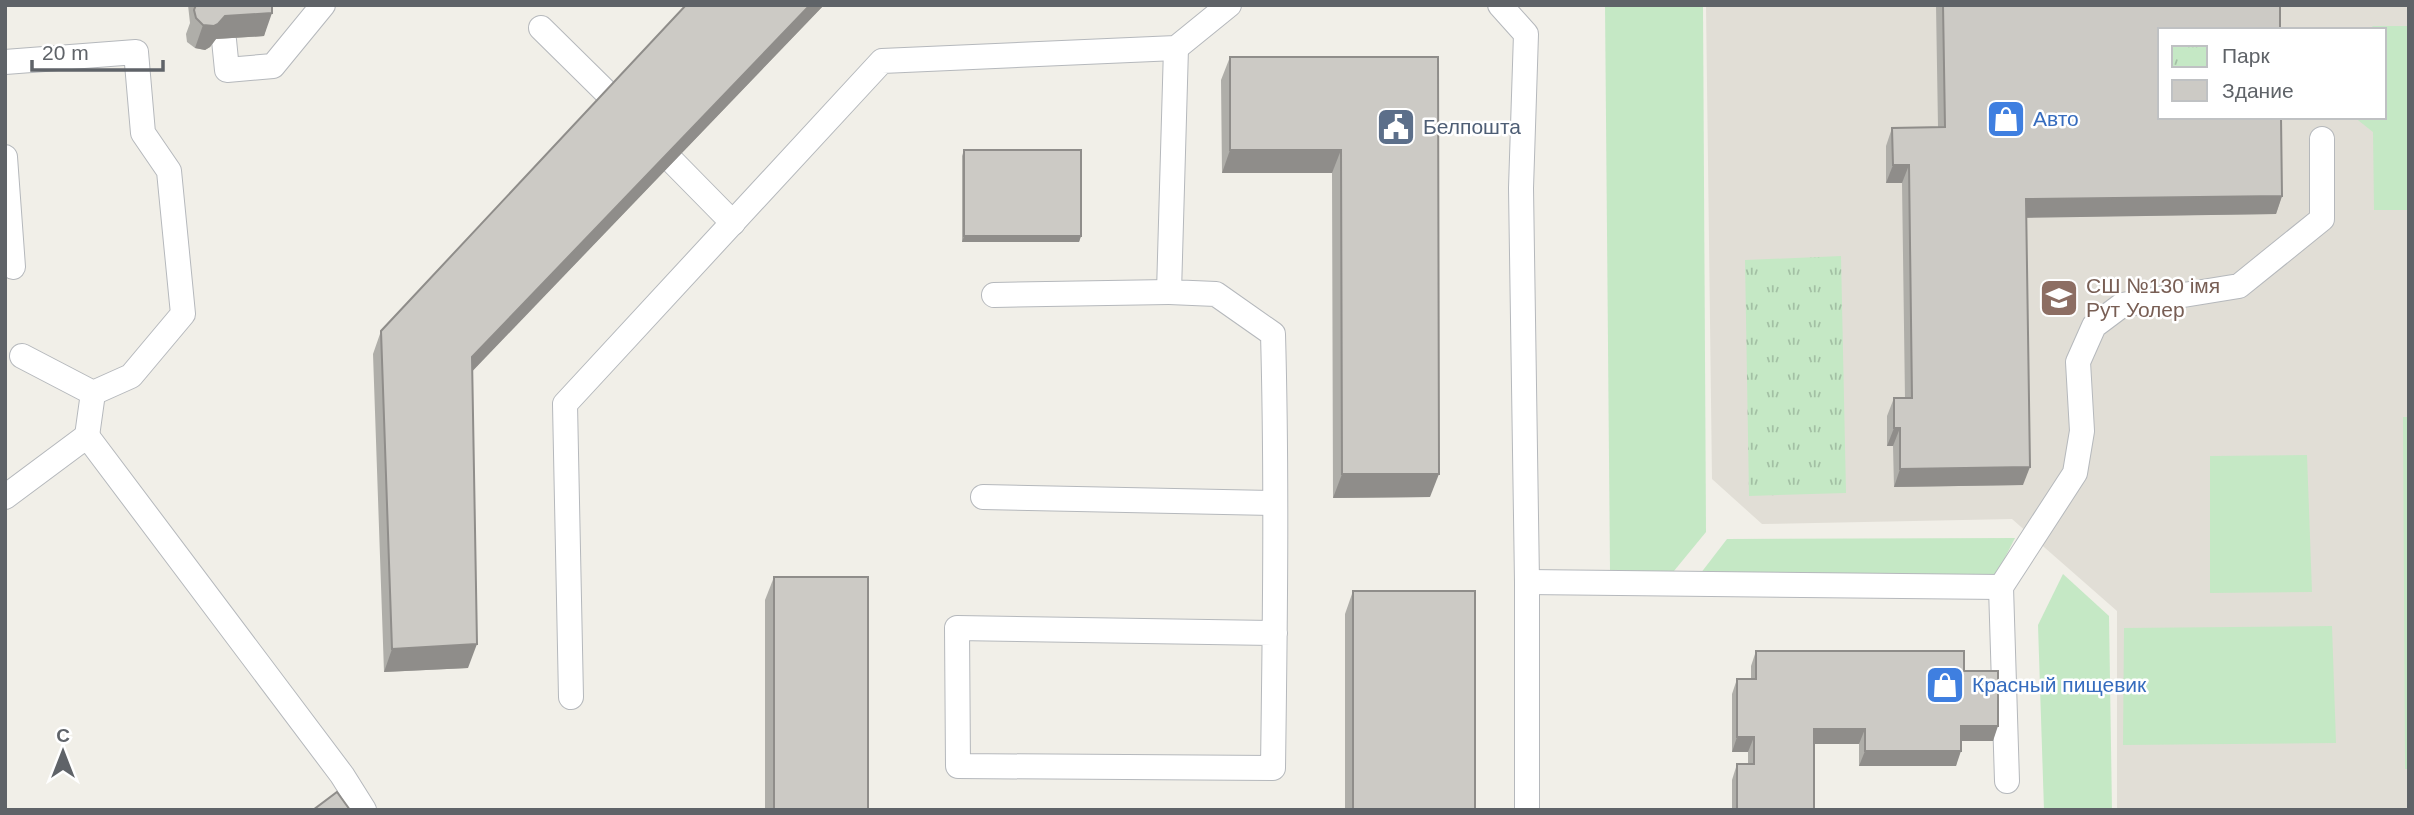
<svg xmlns="http://www.w3.org/2000/svg" width="2414" height="815" viewBox="0 0 2414 815" font-family="Arial,sans-serif">
  <defs>
    <pattern id="park-tufts" width="24" height="20" patternUnits="userSpaceOnUse" patternTransform="scale(1.75)"><rect width="24" height="20" fill="#c5e8c5"/><path d="M3 7l-1-3M5 7V3M7 7l1-3M15 17l-1-3M17 17v-4M19 17l1-3" fill="none" stroke="#a3c0a4"/></pattern>
  </defs>
  <rect width="100%" height="100%" fill="#f1efe8"/>
  <!-- education -->
  <path fill="#e1ded6" fill-rule="evenodd" d="M1706,5H2409V810H2117V611L2012,519L1762,524L1712,479ZM2160,30H2384V117H2160Z"/>
  <!-- green -->
  <g fill="#c5e8c5">
    <path d="M1605,5H1703L1706,532L1669,577L1610,572Z"/>
    <path d="M2373,26H2409V210H2374L2373,132L2354,117H2384V30H2368Z"/>
    <path d="M2403,417H2409V769H2405Z"/>
    <path d="M2307,455L2312,592L2210,593V456Z"/>
    <path d="M2015,538L1995,577L1697,578L1727,539Z"/>
    <path d="M2063,574L2109,616L2112,810H2044L2038,625Z"/>
    <path d="M2332,626L2336,743L2123,745L2124,628Z"/>
  </g>
  <!-- park -->
  <path fill="url(#park-tufts)" d="M1841,256L1846,493L1749,496L1745,260Z"/>
  <g fill="none" stroke-linecap="round" stroke-linejoin="round">
    <!-- lane casing -->
    <g stroke="#b5b8bc" stroke-width="26">
      <g id="lane">
        <path d="M1500,5L1526,34L1521,188L1527,582V810"/>
        <path d="M541,28L612,98"/>
        <path d="M224,40L227,70L273,66L323,5"/>
        <path d="M1176,48L1169,292L1216,294L1273,334C1277,479 1275,623 1273,768L958,766L957,628L1275,633"/>
        <path d="M5,62L136,52L143,133L169,171L183,314L131,376L93,393L22,356"/>
        <path d="M5,157L13,267"/>
        <path d="M673,162L733,223"/>
        <path d="M994,295L1169,292"/>
        <path d="M87,436L93,393"/>
        <path d="M5,497L87,436L342,775L364,810"/>
        <path d="M983,497L1275,503"/>
        <path d="M1527,582L2001,587"/>
        <path d="M571,697L565,404L882,61L1176,48L1229,5"/>
        <path d="M2007,781L2001,587L2075,473L2082,431L2078,362L2094,326L2122,305L2239,286L2322,219V139"/>
      </g>
    </g>
    <!-- lane -->
    <use href="#lane" stroke="#fff" stroke-width="24"/>
  </g>
  <!-- wall -->
  <g fill="#afaea9">
    <path d="M188,5H272L264,36L216,39L210,47L205,50L195,48L187,42L186,34L190,23Z"/>
    <path d="M686,5H824L472,371L468,668L384,672L373,354L381,331Z"/>
    <path d="M1936,5H2280L2282,196L2276,214L2027,217L2023,485L1894,487L1893,446H1887V416L1894,398H1905L1902,183H1886V146L1892,128L1938,127Z"/>
    <path d="M1230,57H1438L1430,497L1333,498L1332,173H1222L1221,80Z"/>
    <path d="M964,150L1081,236L1079,242H962V156Z"/>
    <path d="M774,577L868,810H765V600Z"/>
    <path d="M1353,591L1475,810H1345V614Z"/>
    <path d="M1756,651L1964,671L1993,741H1961L1956,766H1859V744H1814V810H1732V780L1737,764H1748V752H1732V694L1737,679H1751V666Z"/>
  </g>
  <!-- shaded-wall -->
  <g fill="#8f8d8a">
    <path d="M810,5H824L464,380L472,357Z"/>
    <path d="M272,13L264,36L216,39L210,47L205,50L195,48L203,25L225,16Z"/>
    <path d="M1230,150H1341L1332,173H1222Z"/>
    <path d="M1893,165H1909L1902,183H1886Z"/>
    <path d="M2282,196L2276,214L2020,218L2026,199Z"/>
    <path d="M964,236H1081L1079,242H962Z"/>
    <path d="M1894,428H1900L1893,446H1887Z"/>
    <path d="M2030,467L2023,485L1894,487L1900,469Z"/>
    <path d="M1342,474H1439L1430,497L1333,498Z"/>
    <path d="M477,644L468,668L384,672L392,649Z"/>
    <path d="M1961,726H1998L1993,741H1956Z"/>
    <path d="M1814,729H1865L1859,744H1808Z"/>
    <path d="M1737,737H1754L1748,752H1732Z"/>
    <path d="M1865,751H1961L1956,766H1859Z"/>
  </g>
  <!-- building -->
  <g fill="#cccac5" stroke="#8f8d8a" stroke-width="2">
    <path d="M196,5H272V13L225,16L218,24L214,26L203,25L196,18L194,10Z"/>
    <path d="M686,5H810L472,357L477,644L392,649L381,331Z"/>
    <path d="M1943,5H2280V30H2160V117H2281L2282,196L2026,199L2030,467L1900,469V428H1894V398H1912L1909,165H1893L1892,128L1945,127Z"/>
    <path d="M1230,57H1438L1439,474H1342L1341,150H1230Z"/>
    <rect x="964" y="150" width="117" height="86"/>
    <rect x="774" y="577" width="94" height="233"/>
    <rect x="1353" y="591" width="122" height="219"/>
    <path d="M1756,651H1964V671H1998V726H1961V751H1865V729H1814V810H1737V764H1754V737H1737V679H1756Z"/>
    <path d="M337,792L350,810H313Z"/>
  </g>
  <!-- icons -->
  <defs>
    <g id="shop-square" transform="scale(2.0125)"><rect x="-9" y="-9" width="18" height="18" rx="4" fill="#3f7fe0" stroke="#fff"/><path d="M-5-2.5h2.3a2.7 3.5 0 0 1 5.4 0H5L5.5 6h-11ZM-1.5-2.5h3a1.5 2.3 0 0 0-3 0Z" fill="#fff"/></g>
    <g id="civic-square" transform="scale(2.0125)"><rect x="-9" y="-9" width="18" height="18" rx="4" fill="#5c6f8a" stroke="#fff"/><path d="M-.6-6.5H3V-4.5H.6V-3L4-1V1h2V6H-6V1h2V-1L-.6-3ZM-1.2 2.5V6h2.4V2.5Z" fill="#fff"/></g>
    <g id="school-square" transform="scale(2.0125)"><rect x="-9" y="-9" width="18" height="18" rx="4" fill="#8d6e63" stroke="#fff"/><path d="M0-5L7-2L0 1L-7-2ZM-4 1L0 2.5L4 1V4Q0 6-4 4Z" fill="#fff"/></g>
  </defs>
  <g fill-rule="evenodd">
    <use href="#shop-square" x="2006" y="119"/>
    <use href="#civic-square" x="1396" y="127"/>
    <use href="#school-square" x="2059" y="298"/>
    <use href="#shop-square" x="1945" y="685"/>
  </g>
  <g text-anchor="middle" stroke-width="5" stroke-linejoin="round" paint-order="stroke">
    <!-- shop labels -->
    <g font-size="21" fill="#366cbe" stroke="#fff" text-anchor="start">
      <text x="2033" y="126">Авто</text>
      <text x="1972" y="692">Красный пищевик</text>
    </g>
    <!-- service labels -->
    <g font-size="21" fill="#4e5e75" stroke="#fff" text-anchor="start">
      <text x="1423" y="134">Белпошта</text>
    </g>
    <!-- education labels -->
    <g font-size="21" fill="#785e54" stroke="#fff" text-anchor="start">
      <text x="2086" y="293">СШ №130 імя<tspan x="2086" dy="24">Рут Уолер</tspan></text>
    </g>
  </g>
  <!-- border -->
  <rect width="2414" height="815" fill="none" stroke="#5f6368" stroke-width="14"/>
  <!-- legend -->
  <rect x="2158" y="28" width="228" height="91" fill="#ffffff" stroke="#bfc1c3" stroke-width="2"/>
  <rect x="2172" y="46" width="35" height="21" fill="url(#park-tufts)" stroke="#bfc1c3" stroke-width="2"/>
  <text x="2222" y="63" font-size="21" fill="#5f6368">Парк</text>
  <rect x="2172" y="80" width="35" height="21" fill="#cccac5" stroke="#bfc1c3" stroke-width="2"/>
  <text x="2222" y="98" font-size="21" fill="#5f6368">Здание</text>
  <!-- north arrow -->
  <g transform="translate(63 752)" stroke="#ffffff" stroke-width="5" paint-order="stroke">
  <path d="M0-5L12 26L0 18L-12 26Z" fill="#5f6368"/>
  <text y="-10" font-size="19" font-weight="bold" text-anchor="middle" fill="#5f6368">С</text>
  </g>
  <!-- scale -->
  <path d="M32 60v10h131v-10" fill="none" stroke="#5f6368" stroke-width="3.5"/>
  <text x="42" y="60" font-size="21" fill="#5f6368" stroke="#ffffff" stroke-width="5" paint-order="stroke">20 m</text>
</svg>
